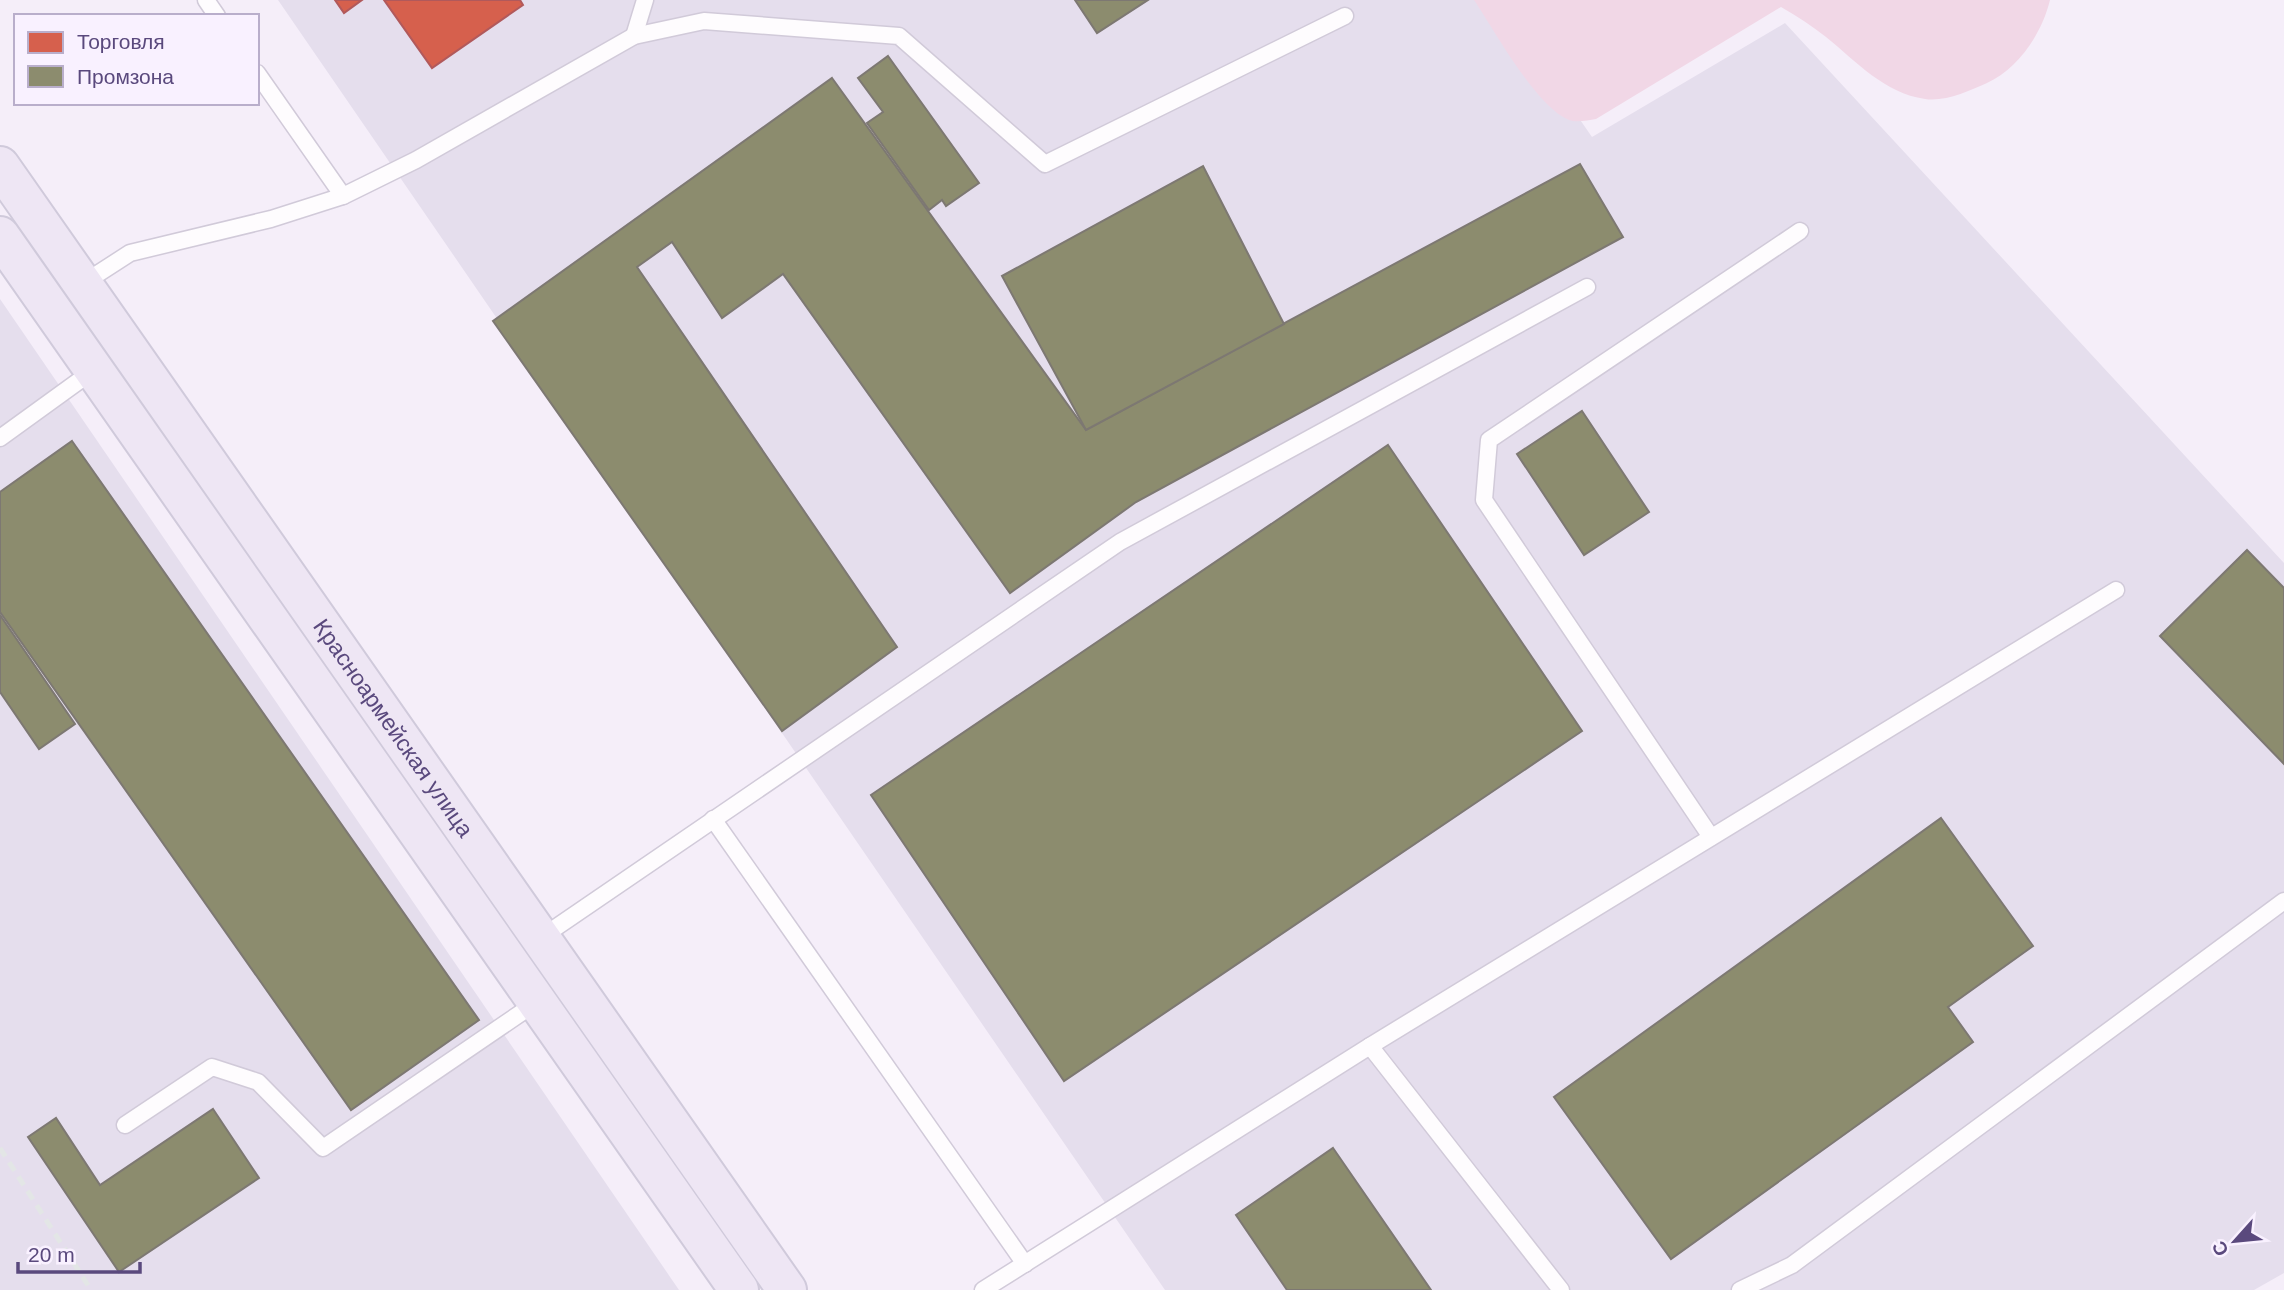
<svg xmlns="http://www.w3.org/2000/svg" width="2284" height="1290" viewBox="0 0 2284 1290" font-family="Helvetica,sans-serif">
  <rect width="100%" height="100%" fill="#f5eef9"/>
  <!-- industrial -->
  <g fill="#e5deed">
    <path d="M278,0H1497L1592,137L1785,23L2284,563V1273L2254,1290H1165Z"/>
    <path d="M0,299L679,1290H0Z"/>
  </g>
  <!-- green -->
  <path fill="#f1d7e6" d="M1474,0H2050C2042,33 2019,68 1987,83C1969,91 1945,102 1925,99C1884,93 1857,62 1826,37C1812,26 1797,16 1781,7L1596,119C1588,120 1577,123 1569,120C1536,107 1495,31 1474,0Z"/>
  <!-- shops -->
  <g fill="#d6604d" stroke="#b1595b" stroke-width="2">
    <path d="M335,0H362L344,13Z"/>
    <path d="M384,0H520L523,5L432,68Z"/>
  </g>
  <!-- industry -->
  <g fill="#8c8c6e" stroke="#7d7872" stroke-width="2">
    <path d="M1075,0H1148L1097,33Z"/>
    <path d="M888,56L979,183L946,206L942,200L929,210L867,123L883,112L858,78Z"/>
    <path d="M832,78L1086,430L1580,164L1623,237L1136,502L1010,593L783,274L722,318L672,242L637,267L897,647L782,731L493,321Z"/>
    <path d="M1203,166L1284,324L1086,430L1002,276Z"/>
    <path d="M1582,411L1649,512L1584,555L1517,454Z"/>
    <path d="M72,441L479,1020L351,1110L0,612V492Z"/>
    <path d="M1388,445L1582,731L1064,1081L871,795Z"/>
    <path d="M2247,550L2284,588V764L2160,636Z"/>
    <path d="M0,615L75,724L39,749L0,692Z"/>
    <path d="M1941,818L2033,946L1948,1007L1973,1042L1671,1259L1554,1097Z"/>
    <path d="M213,1109L259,1178L119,1272L28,1137L56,1118L100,1185Z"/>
    <path d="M1333,1148L1431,1290H1287L1236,1215Z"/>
  </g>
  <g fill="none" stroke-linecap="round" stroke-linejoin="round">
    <!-- service casing -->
    <g stroke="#d1cad9" stroke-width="19">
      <g id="service">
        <path d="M206,0L217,16"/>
        <path d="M634,36L645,0"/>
        <path d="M257,73L343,196"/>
        <path d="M82,284L130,253L271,219L343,196L416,160L634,36L704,21L899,36L1045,164L1345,16"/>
        <path d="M0,438L94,370"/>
        <path d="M713,819L1025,1264"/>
        <path d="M1711,837L1484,500L1489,440L1800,231"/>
        <path d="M539,939L1120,542L1587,287"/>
        <path d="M1370,1046L1561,1290"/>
        <path d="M125,1125L212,1067L258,1082L323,1148L537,1002"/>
        <path d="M983,1290L1370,1046L2116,590"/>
        <path d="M1740,1290L1792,1265L2284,901"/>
      </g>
    </g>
    <!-- primary casing -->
    <g stroke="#d0cadb" stroke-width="42">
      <g id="primary">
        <path id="s1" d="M0,166L787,1290"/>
        <path d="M0,236L739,1290"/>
      </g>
    </g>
    <!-- service -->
    <use href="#service" stroke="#fefcfe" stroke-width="16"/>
    <!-- primary -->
    <use href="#primary" stroke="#eee6f4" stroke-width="38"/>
    <!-- rail -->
    <path stroke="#e3e6e6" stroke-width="5" stroke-dasharray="10 7" stroke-linecap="butt" d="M0,1148L91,1290"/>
  </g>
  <g text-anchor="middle" stroke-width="7" stroke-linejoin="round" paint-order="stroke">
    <!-- street labels -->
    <g font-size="23" fill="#5a497d" stroke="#f9f1ff">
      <text dy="8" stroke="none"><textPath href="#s1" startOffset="686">Красноармейская улица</textPath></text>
    </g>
  </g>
  <!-- legend -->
  <rect x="14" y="14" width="245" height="91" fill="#f9f1ff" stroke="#b9aecb" stroke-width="2"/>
  <rect x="28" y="32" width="35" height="21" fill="#d6604d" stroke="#b9aecb" stroke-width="2"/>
  <text x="77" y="49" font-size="21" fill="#5a497d">Торговля</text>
  <rect x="28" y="66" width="35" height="21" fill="#8c8c6e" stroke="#b9aecb" stroke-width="2"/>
  <text x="77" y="84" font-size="21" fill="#5a497d">Промзона</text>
  <!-- north arrow -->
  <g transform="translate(2235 1241) rotate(243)" stroke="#f9f1ff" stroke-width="5" paint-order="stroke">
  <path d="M0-5L12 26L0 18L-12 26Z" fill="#5a497d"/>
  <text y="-10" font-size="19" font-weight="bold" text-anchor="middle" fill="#5a497d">С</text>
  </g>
  <!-- scale -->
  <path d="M18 1262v10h122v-10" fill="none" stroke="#5a497d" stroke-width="3.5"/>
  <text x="28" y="1262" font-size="21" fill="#5a497d" stroke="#f9f1ff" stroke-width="5" paint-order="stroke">20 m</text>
</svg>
